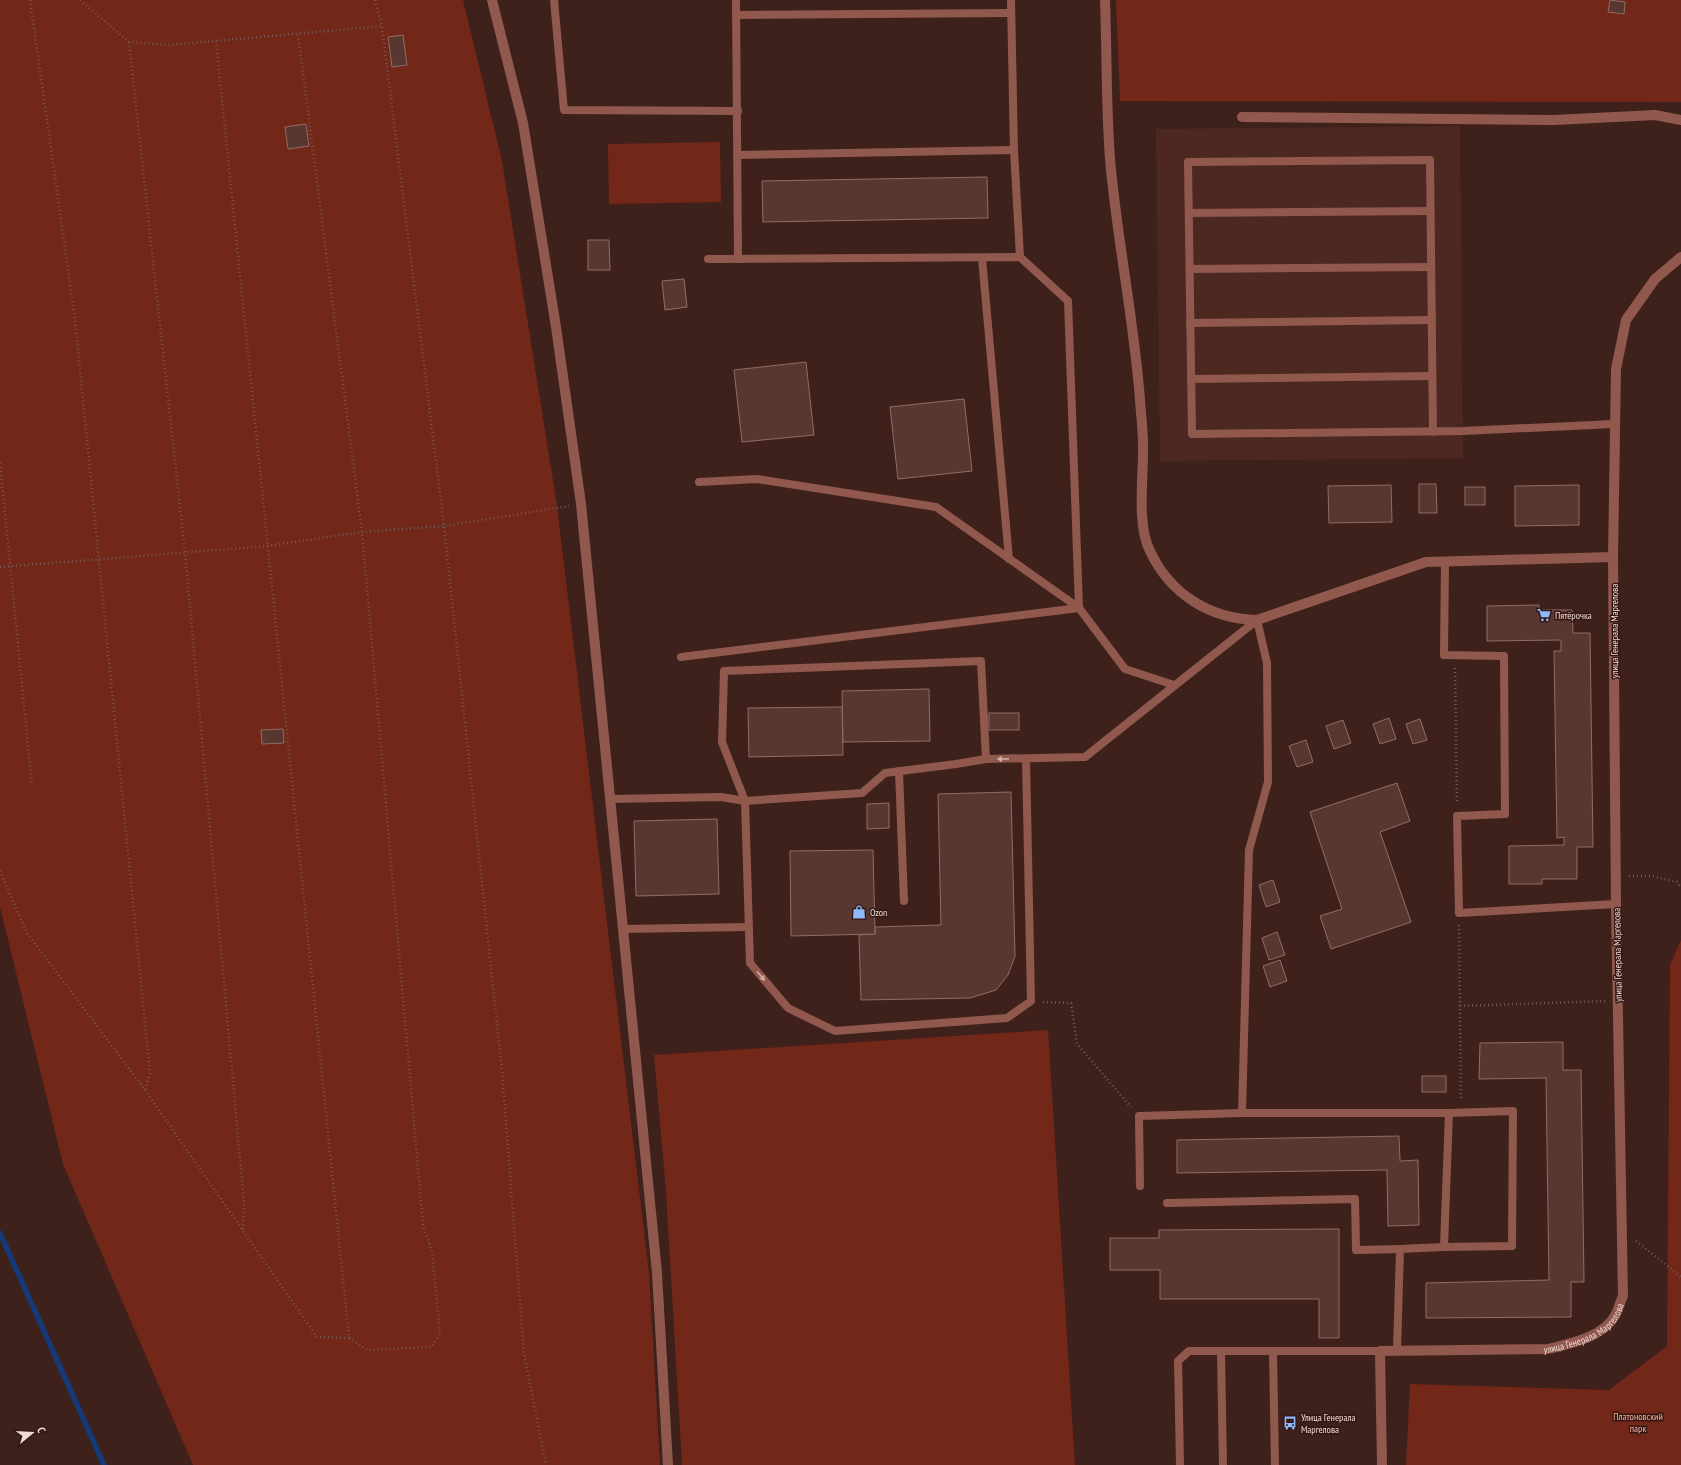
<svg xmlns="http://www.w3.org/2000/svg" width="1681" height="1465" viewBox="0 0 1681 1465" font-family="'PT Sans Narrow',sans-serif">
  <rect width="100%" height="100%" fill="#3f211b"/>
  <!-- built -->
  <path fill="#4c2820" d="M1460,126L1463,458L1160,461L1156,129Z"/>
  <!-- green -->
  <g fill="#732719">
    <path d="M0,0H463L502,161L557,506L649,1273L660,1465H193L63,1164L0,907Z"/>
    <path d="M1116,0H1681V102L1120,101Z"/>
    <path d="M720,142L721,202L609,204L608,144Z"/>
    <path d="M1681,940V1465H1406L1410,1384L1609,1390L1667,1346L1670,965Z"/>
    <path d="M1048,1030L1075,1465H682L666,1191L654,1055Z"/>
  </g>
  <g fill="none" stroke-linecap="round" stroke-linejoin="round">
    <!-- stream -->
    <path stroke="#153a77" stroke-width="5.5" d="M0,1233L104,1465"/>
  </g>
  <!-- building -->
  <g fill="#583730" stroke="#916d65">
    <path d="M1610,0L1625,2L1624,14L1608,12Z"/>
    <path d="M403,35L407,65L392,67L388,37Z"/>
    <path d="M306,124L309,146L288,149L285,127Z"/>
    <path d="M987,177L988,218L763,222L762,181Z"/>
    <path d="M588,240H609L610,270H588Z"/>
    <path d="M684,279L687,307L665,310L662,281Z"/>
    <path d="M806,362L814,435L742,442L734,370Z"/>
    <path d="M964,399L972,471L898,479L890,407Z"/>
    <path d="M1419,484H1436L1437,513H1419Z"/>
    <path d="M1391,485L1392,522L1329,523L1328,486Z"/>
    <path d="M1579,485V525L1515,526V486Z"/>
    <rect x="1465" y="487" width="20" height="18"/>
    <path d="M1539,605V610H1572L1573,633H1590L1593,847H1577V879H1542V884H1509V846L1564,845V837L1557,838L1554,651H1561V640L1487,641V606Z"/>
    <path d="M929,689L930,741L843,742L842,691Z"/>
    <path d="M842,707L843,755L749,757L748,708Z"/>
    <rect x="989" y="713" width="30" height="17"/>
    <path d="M1389,718L1396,739L1380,744L1373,724Z"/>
    <path d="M1420,719L1427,740L1413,744L1406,724Z"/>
    <path d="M1343,720L1351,743L1334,749L1326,726Z"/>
    <path d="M283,729L284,743L262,744L261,730Z"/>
    <path d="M1306,740L1313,762L1297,767L1289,746Z"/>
    <path d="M1397,783L1410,821L1380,832L1411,922L1331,949L1320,916L1342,909L1310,812Z"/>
    <path d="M1011,792L1015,956L1008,975L996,990L970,998L861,1000L859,935L875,934V927L941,925L938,794Z"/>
    <path d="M889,803V828L867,829V804Z"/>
    <path d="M717,819L719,894L636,896L634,821Z"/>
    <path d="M873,850L875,934L791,936L790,851Z"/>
    <path d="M1273,880L1280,902L1266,907L1259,885Z"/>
    <path d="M1277,932L1285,955L1269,960L1262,938Z"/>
    <path d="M1280,960L1287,981L1270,987L1263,966Z"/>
    <path d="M1563,1042V1070H1581L1584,1282H1571V1317L1426,1318V1283L1549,1280L1546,1078L1479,1079L1480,1043Z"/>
    <rect x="1422" y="1076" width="24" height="16"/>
    <path d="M1399,1136L1400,1161L1418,1160L1419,1225L1388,1226L1387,1170L1177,1173V1140Z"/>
    <path d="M1339,1229V1338H1319V1299H1160V1270H1110V1238H1159V1230Z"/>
  </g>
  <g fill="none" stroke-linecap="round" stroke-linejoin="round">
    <!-- path -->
    <g stroke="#745953" stroke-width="2.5" stroke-dasharray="1 3" stroke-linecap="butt">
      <path d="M30,0L75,319L150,1074L145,1090"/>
      <path d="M80,0L129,42L170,45L382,26"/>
      <path d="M375,0L382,26L444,526L502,1071L524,1354L546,1465"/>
      <path d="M216,41L349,1338L367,1350L431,1347L440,1334L432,1252L423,1225L362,532L298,34"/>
      <path d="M129,42L185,552L244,1203L243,1231"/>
      <path d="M0,463L32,786"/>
      <path d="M0,567L267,546L362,532L444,526L569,506"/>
      <path d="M1455,668L1457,803"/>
      <path d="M0,871L27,933L145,1090L317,1337L349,1338"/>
      <path d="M1629,876H1652L1677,882L1681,888"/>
      <path d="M1459,925L1461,1100"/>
      <path d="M1043,1002L1071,1003L1077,1044L1131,1107"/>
      <path d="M1460,1006L1605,1001"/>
      <path d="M1636,1241L1681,1277"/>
    </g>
    <!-- service -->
    <g stroke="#91594d" stroke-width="8">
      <path d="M554,0L564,110L738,111"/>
      <path d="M736,0L738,259"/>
      <path d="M1011,0L1014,150"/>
      <path d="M736,15L1011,13"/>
      <path d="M738,155L1014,150L1020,257"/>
      <path d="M1189,213L1430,211"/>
      <path d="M982,258L1009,559"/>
      <path d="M708,259L1020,257L1068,301L1079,608L1125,669L1174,685"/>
      <path d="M1190,269L1431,267"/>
      <path d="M1190,323L1432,320"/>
      <path d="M1191,379L1432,376"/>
      <path d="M1433,432L1430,160L1188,162L1192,434L1463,431L1614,424"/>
      <path d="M699,482L757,479L936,507L1079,608"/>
      <path d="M1445,562L1444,655L1504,656L1505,814L1457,816L1459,913L1616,904"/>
      <path d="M681,657L1079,608"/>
      <path d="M986,759L981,661L724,671L722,742L745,801L750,963L788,1008L835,1031L1007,1018L1031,1001L1026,759"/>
      <path d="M899,771L904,901"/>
      <path d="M610,799L721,797L745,801L862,793L885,773L956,764L986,759L1085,757L1257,620L1267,663L1268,782L1249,850L1242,1113H1449L1444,1247L1400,1249L1397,1351"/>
      <path d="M623,929L748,927"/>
      <path d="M1140,1186L1139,1116L1242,1113"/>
      <path d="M1167,1203L1355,1199L1356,1250L1400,1249"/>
      <path d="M1444,1247L1512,1246L1513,1111L1449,1113"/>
      <path d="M1221,1351L1223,1465"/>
      <path d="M1273,1351L1275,1465"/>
      <path d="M1180,1465L1178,1361L1189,1351H1380"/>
    </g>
    <!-- minor -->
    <g stroke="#91594d" stroke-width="10">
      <path d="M492,0L523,123L556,327L581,504L657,1273L668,1465"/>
      <path d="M1105,0C1107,53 1106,107 1110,159C1117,240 1134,319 1140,400C1141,415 1143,430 1143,445C1144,476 1136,523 1150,551C1170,594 1210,619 1257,620L1426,562L1613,557"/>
      <path d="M1242,117L1554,120L1655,115L1681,120"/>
      <path id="s1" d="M1382,1465L1380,1351L1548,1349C1572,1343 1604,1337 1616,1314C1619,1308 1620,1302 1623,1296L1616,904L1613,557L1616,369L1626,320L1655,279L1681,257"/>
    </g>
  </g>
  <!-- one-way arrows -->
  <defs><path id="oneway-solid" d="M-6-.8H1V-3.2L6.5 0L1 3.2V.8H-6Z"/></defs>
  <g fill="#ceaea6">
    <use href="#oneway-solid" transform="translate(1003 759) rotate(-180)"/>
    <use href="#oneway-solid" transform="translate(761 976) rotate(49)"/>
  </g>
  <!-- icons -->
  <defs>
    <g id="supermarket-bare" transform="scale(1.08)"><path d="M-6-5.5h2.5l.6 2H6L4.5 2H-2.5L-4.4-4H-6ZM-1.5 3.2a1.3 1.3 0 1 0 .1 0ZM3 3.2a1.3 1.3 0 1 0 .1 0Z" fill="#8eb9fd" stroke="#341711" stroke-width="2.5" paint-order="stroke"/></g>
    <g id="shop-bare" transform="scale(1.08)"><path d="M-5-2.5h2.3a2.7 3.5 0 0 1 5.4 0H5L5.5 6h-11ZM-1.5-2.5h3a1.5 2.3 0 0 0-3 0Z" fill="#8eb9fd" stroke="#341711" stroke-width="2.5" paint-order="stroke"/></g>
    <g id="bus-bare" transform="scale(1.08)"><path d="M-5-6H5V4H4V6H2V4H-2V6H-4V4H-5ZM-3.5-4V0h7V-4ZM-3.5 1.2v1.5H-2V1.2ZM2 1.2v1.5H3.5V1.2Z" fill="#8eb9fd" stroke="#341711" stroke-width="2.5" paint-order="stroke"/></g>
  </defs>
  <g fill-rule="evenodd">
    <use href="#supermarket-bare" x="1544" y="615"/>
    <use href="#shop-bare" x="859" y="912"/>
    <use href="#bus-bare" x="1290" y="1423"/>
  </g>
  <g text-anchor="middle" stroke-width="3" stroke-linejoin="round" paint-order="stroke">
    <!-- poi labels -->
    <g font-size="10" fill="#efdbd6" stroke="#341711" text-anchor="start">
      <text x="1555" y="619">Пятёрочка</text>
      <text x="870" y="916">Ozon</text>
      <text x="1301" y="1421">Улица Генерала<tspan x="1301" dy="12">Маргелова</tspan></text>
    </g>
    <!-- street labels -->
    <g font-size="10" fill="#efdbd6" stroke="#341711">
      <text transform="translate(1614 631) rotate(-90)" y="4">улица Генерала Маргелова</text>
      <text transform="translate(1617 955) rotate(-91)" y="4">улица Генерала Маргелова</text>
      <text dy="4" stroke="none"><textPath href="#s1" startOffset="325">улица Генерала Маргелова</textPath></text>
    </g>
    <!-- park labels -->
    <g font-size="10" fill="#f7b1a2" stroke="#341711">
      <text x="1638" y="1420">Платоновский<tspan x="1638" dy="12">парк</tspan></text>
    </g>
  </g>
  <!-- north arrow -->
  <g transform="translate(32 1433) rotate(72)" stroke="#341711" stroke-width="3" paint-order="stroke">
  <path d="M0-3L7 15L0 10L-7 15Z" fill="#efdbd6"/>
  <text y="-6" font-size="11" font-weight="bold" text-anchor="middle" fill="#efdbd6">С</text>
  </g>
</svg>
